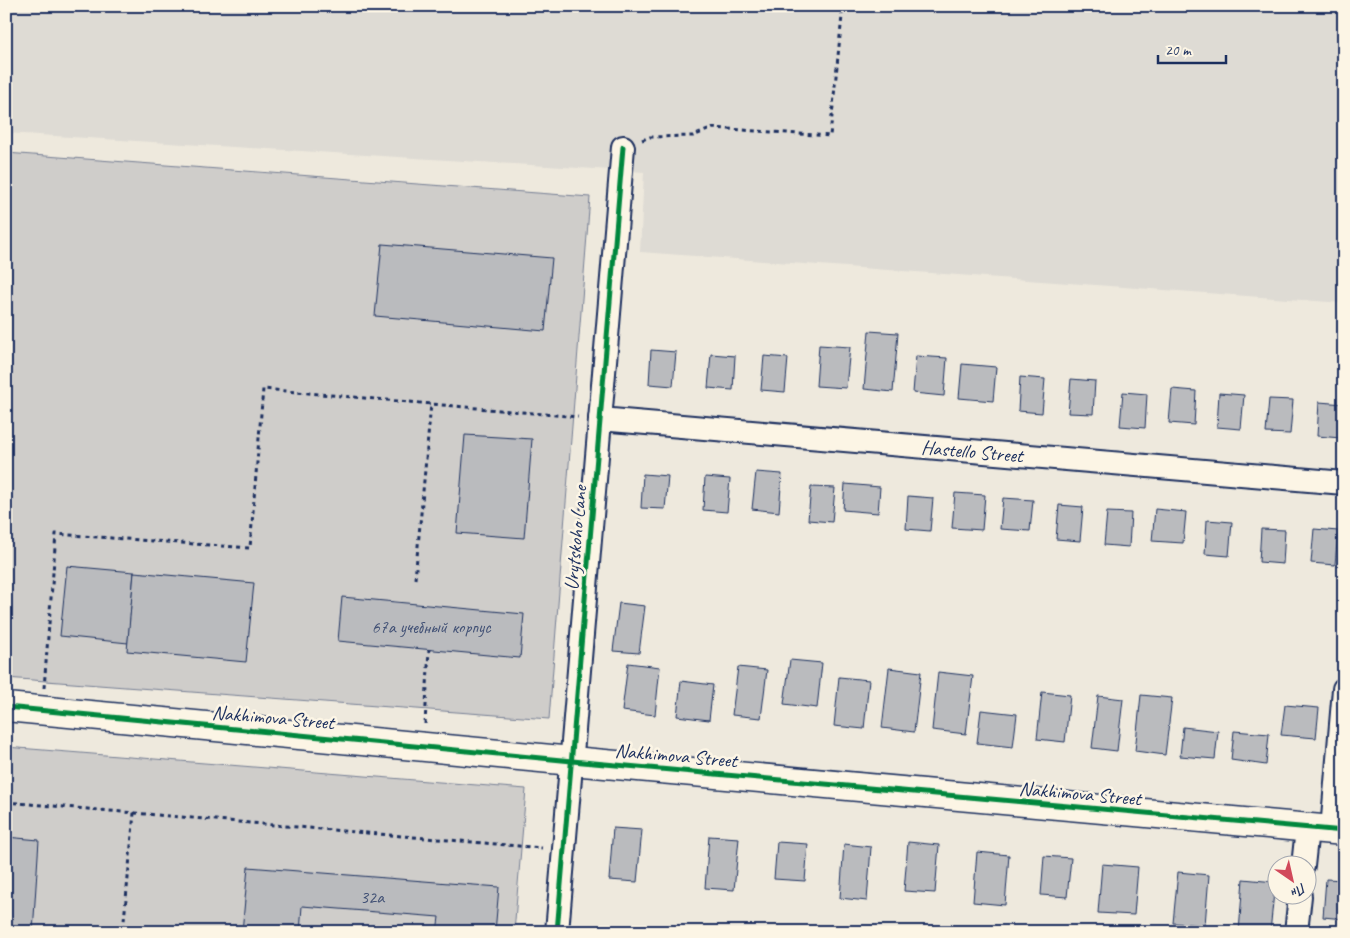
<svg xmlns="http://www.w3.org/2000/svg" width="1350" height="938" viewBox="0 0 1350 938" font-family="Caveat,sans-serif">
  <rect width="100%" height="100%" fill="#eee9dd"/>
  <filter id="ink" filterUnits="userSpaceOnUse"><feTurbulence type="fractalNoise" baseFrequency=".02" numOctaves="2"/><feDisplacementMap in="SourceGraphic" scale="10" xChannelSelector="R" yChannelSelector="G"/><feConvolveMatrix kernelMatrix="1 2 1 2 8 2 1 2 1" color-interpolation-filters="sRGB"/></filter>
  <g filter="url(#ink)">
    <!-- built -->
    <path fill="#dedbd4" d="M13,6H1344V303L640,252L644,172L6,133Z"/>
    <!-- green -->
    <g fill="#cfcdca" stroke="#757e94">
      <path d="M6,153L590,197L549,719L6,678Z"/>
      <path d="M6,747L526,789L514,932H6Z"/>
    </g>
    <!-- building -->
    <g fill="#babbbe" stroke="#1b2f5e">
      <path d="M382,244L552,258L545,331L375,316Z"/>
      <path d="M869,331L898,333L893,392L864,389Z"/>
      <path d="M819,345L850,347L846,388L816,386Z"/>
      <path d="M651,350L676,352L673,386L649,384Z"/>
      <path d="M711,354L735,356L733,390L708,388Z"/>
      <path d="M764,356L788,358L785,392L761,390Z"/>
      <path d="M916,356L947,358L944,396L913,393Z"/>
      <path d="M962,364L996,367L993,401L959,398Z"/>
      <path d="M1020,377L1045,379L1042,413L1018,411Z"/>
      <path d="M1071,379L1095,381L1093,414L1068,413Z"/>
      <path d="M1172,389L1196,391L1194,425L1169,423Z"/>
      <path d="M1123,392L1147,394L1145,428L1120,426Z"/>
      <path d="M1219,393L1244,395L1241,429L1217,427Z"/>
      <path d="M1269,399L1293,400L1290,434L1266,433Z"/>
      <path d="M1319,402L1344,404L1341,438L1317,436Z"/>
      <path d="M465,435L532,439L524,538L457,533Z"/>
      <path d="M756,472L782,474L779,512L752,509Z"/>
      <path d="M643,474L668,476L665,509L641,508Z"/>
      <path d="M705,477L730,479L727,512L703,510Z"/>
      <path d="M845,484L880,487L878,513L843,510Z"/>
      <path d="M811,487L835,488L832,522L808,520Z"/>
      <path d="M955,493L985,495L982,530L952,528Z"/>
      <path d="M908,496L933,498L930,531L906,529Z"/>
      <path d="M1003,498L1033,500L1030,531L1000,529Z"/>
      <path d="M1059,505L1083,507L1080,541L1056,539Z"/>
      <path d="M1155,509L1186,512L1183,543L1152,541Z"/>
      <path d="M1107,512L1131,513L1129,547L1104,545Z"/>
      <path d="M1207,520L1232,522L1229,556L1205,554Z"/>
      <path d="M1261,529L1285,530L1283,564L1259,562Z"/>
      <path d="M1314,529L1338,531L1335,565L1311,563Z"/>
      <path d="M67,566L134,572L128,643L60,636Z"/>
      <path d="M134,572L254,583L246,662L127,651Z"/>
      <path d="M342,597L524,614L520,658L338,641Z"/>
      <path d="M619,603L645,606L639,653L613,651Z"/>
      <path d="M790,660L822,663L817,708L784,704Z"/>
      <path d="M628,663L660,667L655,715L622,711Z"/>
      <path d="M738,667L767,670L761,718L732,715Z"/>
      <path d="M889,668L921,672L914,732L882,728Z"/>
      <path d="M938,672L973,676L966,734L932,730Z"/>
      <path d="M839,677L869,680L864,729L834,726Z"/>
      <path d="M681,681L713,685L709,720L677,716Z"/>
      <path d="M1042,692L1070,695L1065,742L1037,739Z"/>
      <path d="M1141,695L1172,698L1165,755L1135,751Z"/>
      <path d="M1098,696L1123,699L1117,751L1092,748Z"/>
      <path d="M1285,705L1319,708L1316,738L1281,735Z"/>
      <path d="M981,710L1017,714L1013,747L977,743Z"/>
      <path d="M1183,727L1218,731L1215,759L1180,756Z"/>
      <path d="M1234,731L1269,734L1266,765L1231,760Z"/>
      <path d="M613,828L642,830L637,882L609,880Z"/>
      <path d="M709,836L739,838L734,890L705,888Z"/>
      <path d="M6,837L39,840L33,932H6Z"/>
      <path d="M777,842L808,844L805,881L774,879Z"/>
      <path d="M908,842L939,845L935,893L904,891Z"/>
      <path d="M844,844L871,847L867,901L840,898Z"/>
      <path d="M977,852L1009,855L1005,905L973,902Z"/>
      <path d="M1044,856L1071,858L1067,897L1041,895Z"/>
      <path d="M1102,864L1138,867L1134,915L1098,913Z"/>
      <path d="M248,867L499,887L495,932H437L439,917L302,906L300,932H242Z"/>
      <path d="M1178,872L1209,875L1205,925L1173,923Z"/>
      <path d="M1243,879L1275,882L1270,932H1239Z"/>
      <path d="M1326,879L1344,880V919L1323,917Z"/>
    </g>
    <g fill="none" stroke-linecap="round" stroke-linejoin="round">
      <!-- street casing -->
      <g stroke="#1b2f5e" stroke-width="26">
        <g id="street">
          <path d="M600,419L1344,483"/>
          <path d="M1332,830L1344,689"/>
          <path d="M1303,866L1307,829"/>
          <path d="M557,932L623,147"/>
          <path d="M1296,932L1300,896"/>
        </g>
      </g>
      <!-- secondary casing -->
      <g stroke="#1b2f5e" stroke-width="31">
        <path id="secondary" d="M6,707L572,761L1344,831"/>
      </g>
      <!-- path -->
      <g stroke="#1b2f5e" stroke-width="3" stroke-dasharray="4 4" stroke-linecap="butt">
        <path d="M642,140L650,137L693,136L713,128L830,136L843,6"/>
        <path d="M415,579L431,404"/>
        <path d="M44,688L56,534L250,548L263,389L578,417"/>
        <path d="M425,724L429,649"/>
        <path d="M6,802L134,813L123,932"/>
        <path d="M134,813L542,848"/>
      </g>
      <!-- street -->
      <use href="#street" stroke="#fcf5e5" stroke-width="22"/>
      <!-- secondary -->
      <use href="#secondary" stroke="#fcf5e5" stroke-width="28"/>
      <!-- cycleway casing -->
      <g stroke="#fcf5e5" stroke-width="8">
        <g id="cycleway">
          <path d="M6,707L572,761L1344,831"/>
          <path d="M557,932L623,147"/>
        </g>
      </g>
      <!-- cycleway -->
      <use href="#cycleway" stroke="#00873e" stroke-width="5"/>
    </g>
  </g>
  <g text-anchor="middle" stroke-width="5" stroke-linejoin="round" paint-order="stroke">
    <!-- number labels -->
    <g font-size="18" fill="#435276">
      <text x="431" y="633">67а учебный корпус</text>
      <text x="372" y="903">32а</text>
    </g>
    <!-- street labels -->
    <g font-size="20" fill="#1b2f5e" stroke="#fcf5e5">
      <text transform="translate(972 451) rotate(5)" y="7">Hastello Street</text>
      <text transform="translate(575 538) rotate(-85)" y="7">Urytskoho Lane</text>
      <text transform="translate(273 717) rotate(5)" y="7">Nakhimova Street</text>
      <text transform="translate(676 755) rotate(5)" y="7">Nakhimova Street</text>
      <text transform="translate(1080 793) rotate(5)" y="7">Nakhimova Street</text>
    </g>
  </g>
  <!-- margin -->
  <rect width="1350" height="938" fill="none" stroke="#fcf5e5" stroke-width="25"/>
  <rect x="12" y="12" width="1325" height="913" fill="none" stroke="#1b2f5e" stroke-width="2" filter="url(#ink)"/>
  <!-- north arrow -->
  <g transform="translate(1292 880) rotate(146)"><circle r="24" fill="#fcf5e5" stroke="#a2a6af"/>
  <path d="M0-4L9 19L0 12L-9 19Z" fill="#d1495b"/>
  <text y="-8" font-size="14" font-weight="bold" text-anchor="middle" fill="#1b2f5e">Пн</text>
  </g>
  <!-- scale -->
  <path d="M1158 55v8h68v-8" fill="none" stroke="#1b2f5e" stroke-width="2.5"/>
  <text x="1165" y="55" font-size="15" fill="#1b2f5e" stroke="#fcf5e5" stroke-width="4" paint-order="stroke">20 m</text>
</svg>
